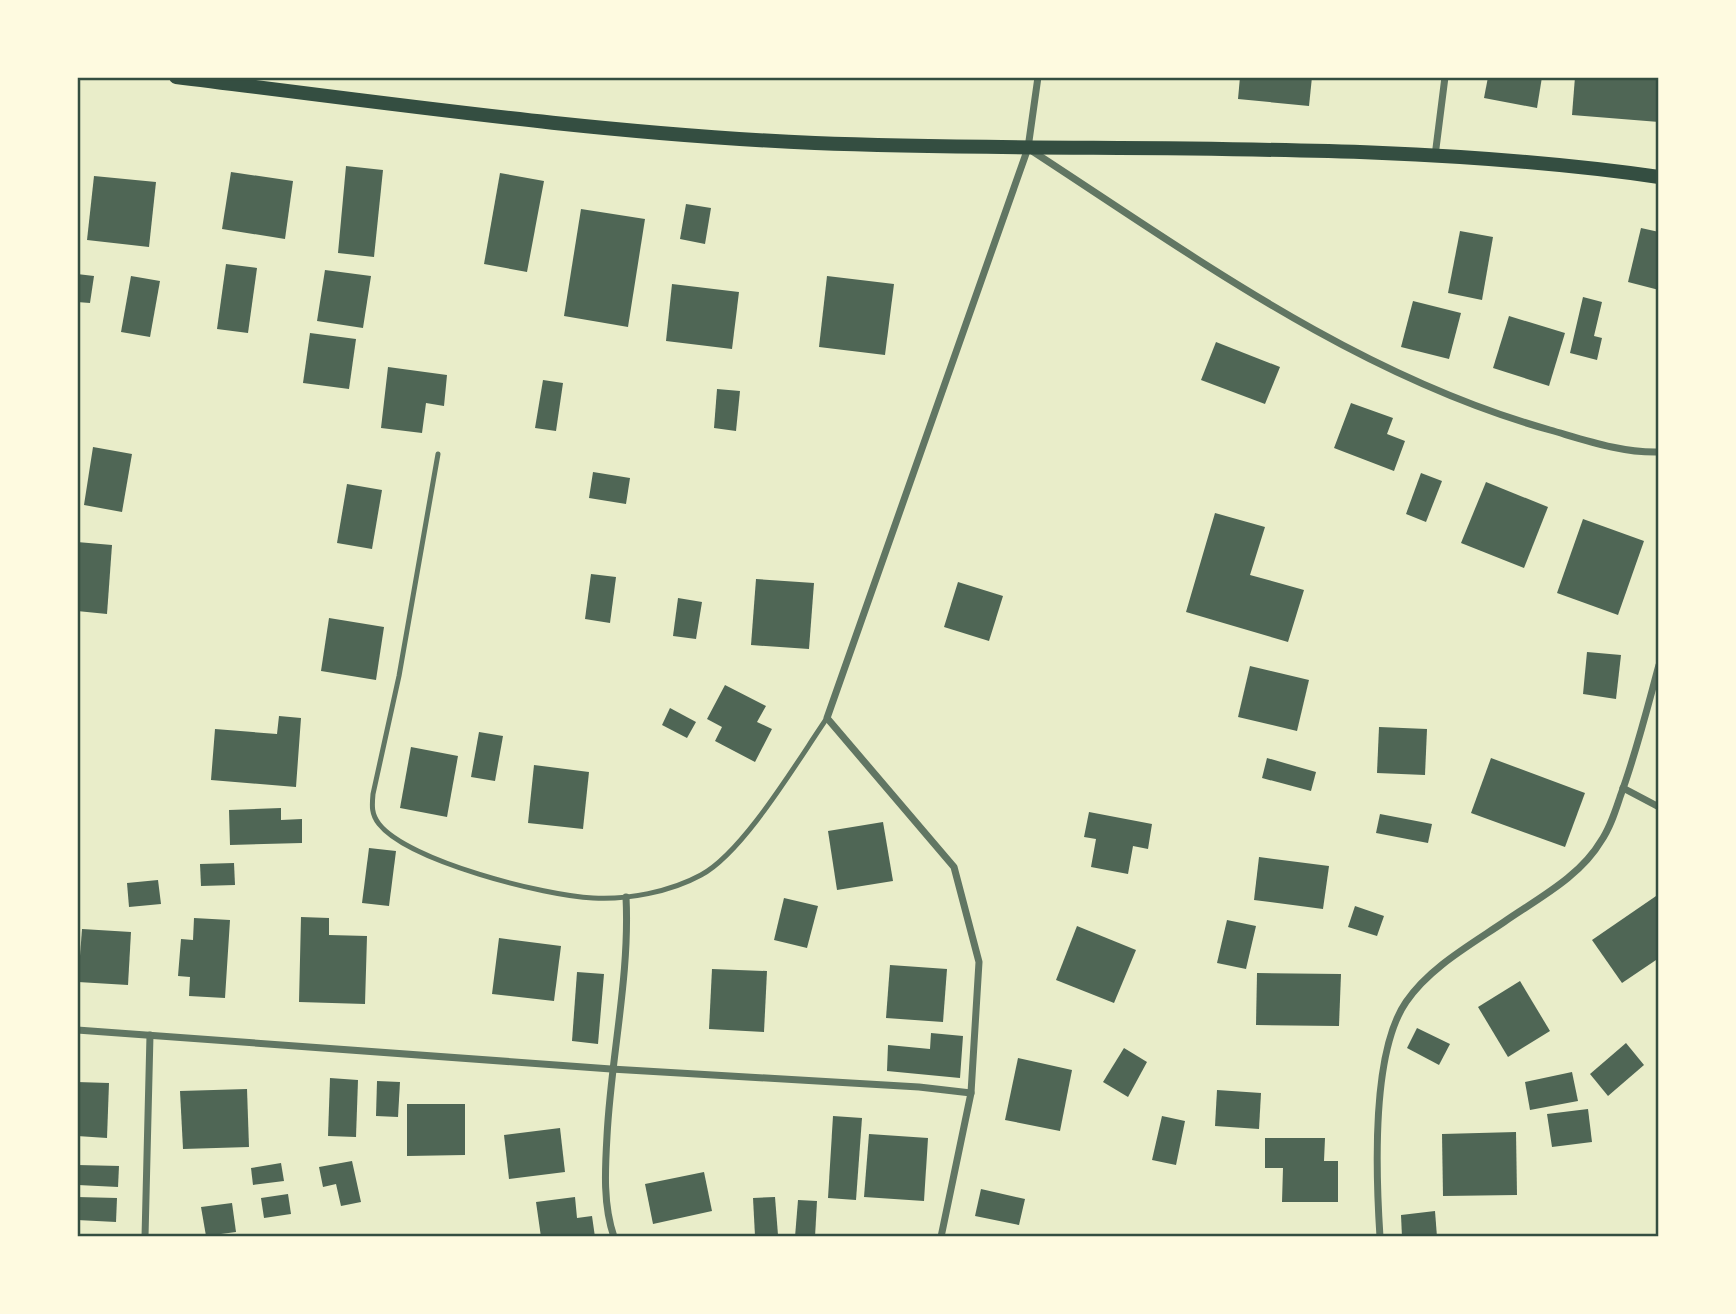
<svg xmlns="http://www.w3.org/2000/svg" width="1736" height="1314" viewBox="0 0 1736 1314" font-family="'DM Sans',sans-serif">
  <rect width="100%" height="100%" fill="#e9edc9"/>
  <!-- building -->
  <g fill="#4f6655">
    <path d="M1240,77H1312L1309,106L1238,99Z"/>
    <path d="M1488,77H1542L1537,108L1484,98Z"/>
    <path d="M1575,77H1659V122L1572,115Z"/>
    <path d="M346,166L383,170L374,257L338,253Z"/>
    <path d="M231,172L293,181L285,239L222,229Z"/>
    <path d="M500,173L544,181L527,272L484,264Z"/>
    <path d="M94,176L156,182L149,247L87,240Z"/>
    <path d="M686,204L711,208L705,244L680,239Z"/>
    <path d="M581,209L645,219L628,327L564,316Z"/>
    <path d="M1641,228L1659,232V290L1628,282Z"/>
    <path d="M1460,231L1493,237L1482,300L1448,293Z"/>
    <path d="M226,264L257,268L248,333L217,329Z"/>
    <path d="M325,270L371,276L363,328L317,321Z"/>
    <path d="M77,274L94,276L90,303L77,302Z"/>
    <path d="M131,276L160,281L150,337L121,332Z"/>
    <path d="M827,276L894,284L885,355L819,347Z"/>
    <path d="M672,284L739,292L732,349L666,341Z"/>
    <path d="M1583,297L1602,302L1594,336L1602,338L1597,360L1570,353Z"/>
    <path d="M1413,301L1461,313L1449,359L1401,347Z"/>
    <path d="M1509,316L1565,333L1549,386L1493,368Z"/>
    <path d="M310,333L356,339L349,389L303,383Z"/>
    <path d="M1216,342L1280,367L1265,404L1201,380Z"/>
    <path d="M388,367L447,375L444,406L426,403L422,433L381,428Z"/>
    <path d="M543,380L563,383L556,431L535,428Z"/>
    <path d="M717,389L740,391L736,431L714,428Z"/>
    <path d="M1351,403L1393,418L1387,434L1405,441L1394,471L1334,448Z"/>
    <path d="M93,447L132,454L122,512L84,505Z"/>
    <path d="M593,472L630,478L626,504L589,498Z"/>
    <path d="M1421,473L1442,481L1426,522L1406,514Z"/>
    <path d="M1486,482L1548,507L1524,568L1461,543Z"/>
    <path d="M347,484L382,490L372,549L337,543Z"/>
    <path d="M1215,513L1265,527L1250,575L1304,590L1288,642L1186,612Z"/>
    <path d="M1583,519L1644,541L1618,615L1557,593Z"/>
    <path d="M77,542L112,545L107,614L77,611Z"/>
    <path d="M591,574L616,577L610,623L585,619Z"/>
    <path d="M756,579L814,583L809,649L751,645Z"/>
    <path d="M958,582L1003,596L989,641L944,627Z"/>
    <path d="M678,598L702,602L696,639L673,636Z"/>
    <path d="M329,618L384,627L376,680L321,671Z"/>
    <path d="M1587,652L1621,655L1616,699L1583,694Z"/>
    <path d="M1250,666L1309,680L1297,731L1238,717Z"/>
    <path d="M725,685L766,706L757,722L772,729L755,762L715,741L722,727L707,719Z"/>
    <path d="M670,708L696,722L687,738L662,725Z"/>
    <path d="M279,716L301,718L296,787L211,780L215,729L277,734Z"/>
    <path d="M1379,727L1427,729L1425,775L1377,773Z"/>
    <path d="M479,732L503,736L495,781L471,777Z"/>
    <path d="M411,747L458,756L447,817L400,808Z"/>
    <path d="M1267,758L1316,772L1311,791L1262,778Z"/>
    <path d="M1491,758L1585,793L1565,847L1471,813Z"/>
    <path d="M534,765L589,772L583,829L528,823Z"/>
    <path d="M281,808V820L302,819V843L230,845L229,810Z"/>
    <path d="M1089,812L1152,824L1148,849L1133,846L1128,874L1091,867L1096,839L1084,837Z"/>
    <path d="M1380,814L1432,824L1428,843L1376,833Z"/>
    <path d="M883,822L893,881L837,890L828,831Z"/>
    <path d="M369,848L396,851L389,906L362,903Z"/>
    <path d="M1259,857L1329,866L1323,909L1254,900Z"/>
    <path d="M234,863L235,885L201,886L200,864Z"/>
    <path d="M158,880L161,904L129,907L127,883Z"/>
    <path d="M1659,894V958L1622,983L1592,940Z"/>
    <path d="M784,898L818,906L807,948L774,940Z"/>
    <path d="M1355,906L1384,916L1377,936L1348,927Z"/>
    <path d="M301,917L329,918V935L367,936L365,1004L299,1002Z"/>
    <path d="M194,918L230,920L225,998L189,996L190,977L178,976L181,939L193,940Z"/>
    <path d="M1227,920L1256,926L1246,969L1217,963Z"/>
    <path d="M1077,926L1136,950L1114,1003L1056,980Z"/>
    <path d="M82,929L131,932L128,985L78,982Z"/>
    <path d="M499,938L561,946L554,1001L492,994Z"/>
    <path d="M890,965L947,969L943,1022L886,1018Z"/>
    <path d="M712,969L767,971L764,1032L709,1029Z"/>
    <path d="M577,972L604,974L598,1044L572,1041Z"/>
    <path d="M1257,973L1341,974L1339,1026L1256,1025Z"/>
    <path d="M1520,981L1550,1031L1508,1057L1478,1007Z"/>
    <path d="M1417,1028L1450,1044L1439,1065L1407,1048Z"/>
    <path d="M931,1033L963,1036L960,1078L887,1071L888,1045L930,1049Z"/>
    <path d="M1626,1043L1644,1065L1608,1096L1590,1074Z"/>
    <path d="M1124,1048L1147,1062L1128,1097L1103,1082Z"/>
    <path d="M1018,1058L1072,1070L1060,1131L1005,1120Z"/>
    <path d="M1572,1072L1578,1101L1530,1110L1525,1082Z"/>
    <path d="M330,1078L358,1080L356,1137L328,1136Z"/>
    <path d="M377,1081L400,1082L398,1117L376,1116Z"/>
    <path d="M77,1082L109,1083L107,1138L77,1136Z"/>
    <path d="M247,1089L249,1147L183,1149L180,1091Z"/>
    <path d="M1217,1090L1261,1093L1259,1129L1215,1126Z"/>
    <path d="M407,1104H465V1155L407,1156Z"/>
    <path d="M1588,1109L1592,1142L1552,1147L1547,1114Z"/>
    <path d="M833,1116L862,1118L856,1200L828,1198Z"/>
    <path d="M1162,1116L1185,1121L1176,1165L1152,1160Z"/>
    <path d="M560,1128L565,1172L509,1179L504,1135Z"/>
    <path d="M1516,1132L1517,1195L1443,1196L1442,1134Z"/>
    <path d="M869,1134L928,1138L924,1201L864,1197Z"/>
    <path d="M1265,1138H1325L1324,1161H1338V1202H1282L1283,1168H1265Z"/>
    <path d="M352,1161L361,1202L341,1206L336,1184L323,1187L319,1167Z"/>
    <path d="M281,1163L284,1181L253,1185L251,1168Z"/>
    <path d="M78,1165L119,1166L118,1187L78,1185Z"/>
    <path d="M704,1172L712,1211L653,1224L645,1184Z"/>
    <path d="M981,1189L1025,1199L1019,1225L975,1216Z"/>
    <path d="M288,1194L291,1214L264,1218L261,1198Z"/>
    <path d="M77,1197L117,1198L116,1222L77,1220Z"/>
    <path d="M575,1197L577,1218L592,1216L595,1237H541L536,1202Z"/>
    <path d="M775,1197L778,1235L755,1236L753,1198Z"/>
    <path d="M798,1200L817,1201L815,1237H795Z"/>
    <path d="M232,1203L236,1232L206,1236L201,1207Z"/>
    <path d="M1435,1211L1437,1237H1402L1401,1215Z"/>
  </g>
  <g fill="none" stroke-linecap="round" stroke-linejoin="round">
    <!-- service -->
    <path stroke="#617663" stroke-width="5" d="M438,454L399,676L373,794C372,805 371,814 379,824C408,861 545,896 593,898C627,900 670,892 701,875C744,852 798,760 827,718"/>
    <!-- minor -->
    <g stroke="#617663" stroke-width="7">
      <path d="M1029,149C1195,257 1357,376 1550,430C1585,440 1622,453 1659,452"/>
      <path d="M1435,156L1445,77"/>
      <path d="M1623,788L1659,807"/>
      <path d="M77,1030L611,1069L919,1087L971,1093"/>
      <path d="M145,1237L150,1035"/>
      <path d="M614,1237C603,1205 605,1170 607,1136C611,1056 630,977 626,897"/>
      <path d="M941,1237L971,1093L979,962L954,867L827,718L1028,148L1038,77"/>
      <path d="M1380,1237C1376,1176 1371,1053 1406,1002C1429,968 1470,945 1504,922C1537,899 1580,877 1601,841C1610,828 1615,812 1620,797C1636,754 1647,709 1659,665"/>
    </g>
    <!-- secondary -->
    <path stroke="#344e41" stroke-width="14" d="M176,77C388,103 601,134 815,143C1096,154 1380,137 1659,177"/>
  </g>
  <!-- border -->
  <rect width="1736" height="1314" fill="none" stroke="#fefae0" stroke-width="158"/>
  <rect x="79" y="79" width="1578" height="1156" fill="none" stroke="#344e41" stroke-width="2.5"/>
</svg>
